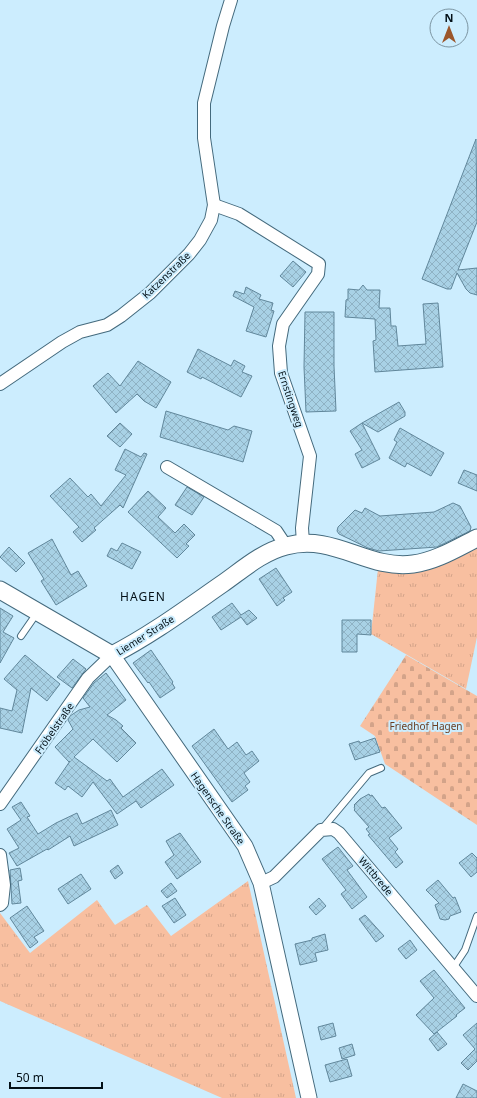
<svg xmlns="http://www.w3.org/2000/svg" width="477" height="1098" viewBox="0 0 477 1098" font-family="'Noto Sans',sans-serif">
  <defs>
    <pattern id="grass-tufts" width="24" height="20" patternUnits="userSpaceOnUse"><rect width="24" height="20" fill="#f8bfa0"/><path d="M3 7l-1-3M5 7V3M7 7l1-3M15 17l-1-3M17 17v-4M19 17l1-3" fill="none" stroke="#d3a389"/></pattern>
    <pattern id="cemetery-stones" width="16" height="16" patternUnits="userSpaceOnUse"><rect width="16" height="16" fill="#f8bfa0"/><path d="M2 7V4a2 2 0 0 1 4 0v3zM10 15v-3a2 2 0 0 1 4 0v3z" fill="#d3a389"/></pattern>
    <pattern id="building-cross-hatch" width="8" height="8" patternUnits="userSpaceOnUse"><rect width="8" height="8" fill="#a8d1e5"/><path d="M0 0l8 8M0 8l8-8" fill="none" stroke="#8fb2c4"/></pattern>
  </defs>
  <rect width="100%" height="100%" fill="#ccedfe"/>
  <!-- grass -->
  <g fill="url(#grass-tufts)">
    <path d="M477,544V637L466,689L371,634L378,569Z"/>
    <path d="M248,881L296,1098H222L0,1001V913L30,953L97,900L115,925L147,905L171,936Z"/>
  </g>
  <!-- cemetery -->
  <path fill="url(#cemetery-stones)" d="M406,655L477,696V825L385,764L375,736L360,726Z"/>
  <!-- building -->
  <g fill="url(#building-cross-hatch)" stroke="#61879b">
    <path d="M476,139L477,222L458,270L477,268V295L470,293L466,289L457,273L451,289H447L422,279Z"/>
    <path d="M293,261L306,272L293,287L280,276Z"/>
    <path d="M363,285L367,290H380L379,308H390L391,326H396L398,346L426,344L423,304L438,303L443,367L375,372L373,341L376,340L375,319L345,317L346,300L348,299V289L359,290Z"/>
    <path d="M246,287L261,295L259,299L273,303L271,310L274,311L266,337L246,331L254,307L233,296L235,291L244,294Z"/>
    <path d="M305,312H334V366L336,411L306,412L304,367Z"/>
    <path d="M198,349L231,366L234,360L245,366L242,372L252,376L241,397L202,377L201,379L187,372Z"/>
    <path d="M138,361L171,382L156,408L144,401L137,394L116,413L93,386L108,373L120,386Z"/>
    <path d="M399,402L405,412V416L378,432L362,423Z"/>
    <path d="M166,411L228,430L234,426L252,431L243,462L160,437Z"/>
    <path d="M120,423L132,434L120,447L107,436Z"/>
    <path d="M362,423L380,459L362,468L355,454L362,450L350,431Z"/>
    <path d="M400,428L444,453L431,476L407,463L405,467L389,458L397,442L394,440Z"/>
    <path d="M125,449L141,457L144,453L147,454L123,508L120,505L94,528L96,530L82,542L73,532L79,527L50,496L70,478L88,497L91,494L101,506L126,475L115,470Z"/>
    <path d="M464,470L477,475V491L458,483Z"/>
    <path d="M187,487L204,497L192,515L175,505Z"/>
    <path d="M148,491L166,508L158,517L175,533L184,524L195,535L186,544L189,546L177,558L128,512Z"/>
    <path d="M453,503L460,506L471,527L470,531L437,547L379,551L368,548L339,534L337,531L338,527L355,510L362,513L365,508L380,516L434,512Z"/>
    <path d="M52,539L71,575L78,571L87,586L56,605L41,581L44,579L28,553Z"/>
    <path d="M122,543L141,552L132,569L107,556L111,548L117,551Z"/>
    <path d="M9,547L25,563L16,572L0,557Z"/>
    <path d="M276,568L292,592L283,598L285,600L277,606L259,579Z"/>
    <path d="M232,603L241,615L249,610L257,618L247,625L241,617L221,630L212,617Z"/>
    <path d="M0,608L13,616L3,632L14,638L0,663Z"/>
    <path d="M342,620H371V635L357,634V652H342Z"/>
    <path d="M151,650L173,682L172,683L175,688L160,698L149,682L148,683L133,663Z"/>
    <path d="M25,655L60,684L47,701L31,688L22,733L0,728V708L12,711L17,690L4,679Z"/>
    <path d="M73,659L86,669L72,688L57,677Z"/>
    <path d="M106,673L126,700L107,715L116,720L123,726L121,728L136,743L117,762L93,739L74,757L107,781L110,779L123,797L162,769L174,785L141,808L136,801L117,814L93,782L82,797L68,786L65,790L55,783L70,761L69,762L55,747L73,729L68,720L70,716L79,710L90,707L83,698L94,683Z"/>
    <path d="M214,729L228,749L237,742L246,755L252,751L259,761L244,773L250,782L245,786L248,790L232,802L192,746Z"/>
    <path d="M375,738L380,752L355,760L349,744L359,741L360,743Z"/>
    <path d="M369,794L370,796L372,795L382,808L385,807L402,828L389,838L398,849L395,852L403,862L396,868L368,835L370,834L366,829L369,827L354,810L355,809L354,807L355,806L354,805L360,799Z"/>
    <path d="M21,802L30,816L27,817L38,834L56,823L77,813L82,824L111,810L118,825L74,846L70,836L48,850L47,849L17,866L9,853L19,848L7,829L21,820L12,807Z"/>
    <path d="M180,833L201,862L177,879L165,862L174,855L166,841Z"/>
    <path d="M338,847L353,866L347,870L367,897L352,909L341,894L346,890L322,859Z"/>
    <path d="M472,853L477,858V872L471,877L459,863Z"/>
    <path d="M118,865L123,873L115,879L110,871Z"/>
    <path d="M20,868L22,880L18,881L21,903L12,904L10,870Z"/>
    <path d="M81,874L91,889L68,904L58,889Z"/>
    <path d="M438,880L453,898L455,897L461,912L450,916L449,919L445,920L440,919L435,905L439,903L426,890Z"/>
    <path d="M171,883L177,891L167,898L161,891Z"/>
    <path d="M175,898L186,915L174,923L162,906Z"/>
    <path d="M319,898L326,906L316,915L309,907Z"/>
    <path d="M27,906L44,931L34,937L38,942L30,948L10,918Z"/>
    <path d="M365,915L384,936L376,942L359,919Z"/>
    <path d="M325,934L328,950L315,953L317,961L300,965L295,944L312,940V938Z"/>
    <path d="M410,940L417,950L406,959L398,949Z"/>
    <path d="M434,970L465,1008L456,1015L457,1016L434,1034L416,1015L434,998L420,981Z"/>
    <path d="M333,1023L336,1036L321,1040L318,1027Z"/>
    <path d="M477,1023V1061L468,1070L461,1063L475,1049L463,1035Z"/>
    <path d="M437,1032L447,1044L438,1051L429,1039Z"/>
    <path d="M352,1044L355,1055L342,1059L339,1048Z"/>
    <path d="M347,1059L352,1076L330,1082L325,1065Z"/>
    <path d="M463,1084L477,1091V1098H456Z"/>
  </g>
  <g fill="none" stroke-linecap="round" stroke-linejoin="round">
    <!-- service casing -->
    <g stroke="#446a7d" stroke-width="8">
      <g id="service">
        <path d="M21,636L37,613"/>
        <path d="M322,829L369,773L381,768"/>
        <path d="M453,968L465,950L477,916"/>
      </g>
    </g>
    <!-- minor casing -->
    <g stroke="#446a7d" stroke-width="14">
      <g id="minor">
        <path d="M214,205L239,214L319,264L318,274L283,324L279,346L281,373L310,456L302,528L303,543"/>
        <path d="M0,384L62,342L80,332L107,325L121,316L150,293L189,254L200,240L211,220L214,205L204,138V103L223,26L231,0"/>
        <path d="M167,467L276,531L286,546"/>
        <path d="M0,804L88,678L112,655"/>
        <path d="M0,855L4,885L2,903L0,905"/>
        <path d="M261,883L274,877L321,830L333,829L339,833L477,996"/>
      </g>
    </g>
    <!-- tertiary casing -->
    <g stroke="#446a7d" stroke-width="17">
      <path id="tertiary" d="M112,655L245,846L261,883L309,1098"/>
    </g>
    <!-- secondary casing -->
    <g stroke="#446a7d" stroke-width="19">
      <path id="secondary" d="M0,590L112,655C151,635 186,609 222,584C242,570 262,552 286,546C334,533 367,570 413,564C436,561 457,548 477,538"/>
    </g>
    <!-- service -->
    <use href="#service" stroke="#fff" stroke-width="6"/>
    <!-- minor -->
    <use href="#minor" stroke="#fff" stroke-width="12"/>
    <!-- tertiary -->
    <use href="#tertiary" stroke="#fff" stroke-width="15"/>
    <!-- secondary -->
    <use href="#secondary" stroke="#fff" stroke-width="17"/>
  </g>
  <g text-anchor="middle" stroke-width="4" stroke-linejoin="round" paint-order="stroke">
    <!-- street labels -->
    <g font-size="10" fill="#031017" stroke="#ccedfe">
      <text transform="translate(166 275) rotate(-44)" y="4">Katzenstraße</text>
      <text transform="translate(291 399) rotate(72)" y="4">Ernstingweg</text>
      <text transform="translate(145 635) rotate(-32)" y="4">Liemer Straße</text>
      <text transform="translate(54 728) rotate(-55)" y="4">Fröbelstraße</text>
      <text transform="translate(218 808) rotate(55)" y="4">Hagensche Straße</text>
      <text transform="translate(376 876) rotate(50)" y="4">Wittbrede</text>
    </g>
    <!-- park labels -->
    <g font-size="10" fill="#6a3e23" stroke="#ccedfe">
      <text x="426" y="730">Friedhof Hagen</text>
    </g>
    <!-- quarter labels -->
    <g font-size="12" letter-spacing="1" fill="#031017" stroke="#ccedfe">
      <text x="143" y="601">HAGEN</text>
    </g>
  </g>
  <!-- north arrow -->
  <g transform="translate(449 28)"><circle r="19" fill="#ccedfe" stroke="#7c95a2"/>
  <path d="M0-3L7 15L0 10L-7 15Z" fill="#9b562b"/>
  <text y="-6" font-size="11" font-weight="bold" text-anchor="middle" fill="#031017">N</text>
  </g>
  <!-- scale -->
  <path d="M10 1082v6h92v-6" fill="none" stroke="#031017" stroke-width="2"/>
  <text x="16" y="1082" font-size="12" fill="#031017" stroke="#ccedfe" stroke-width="3" paint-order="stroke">50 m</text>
</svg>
